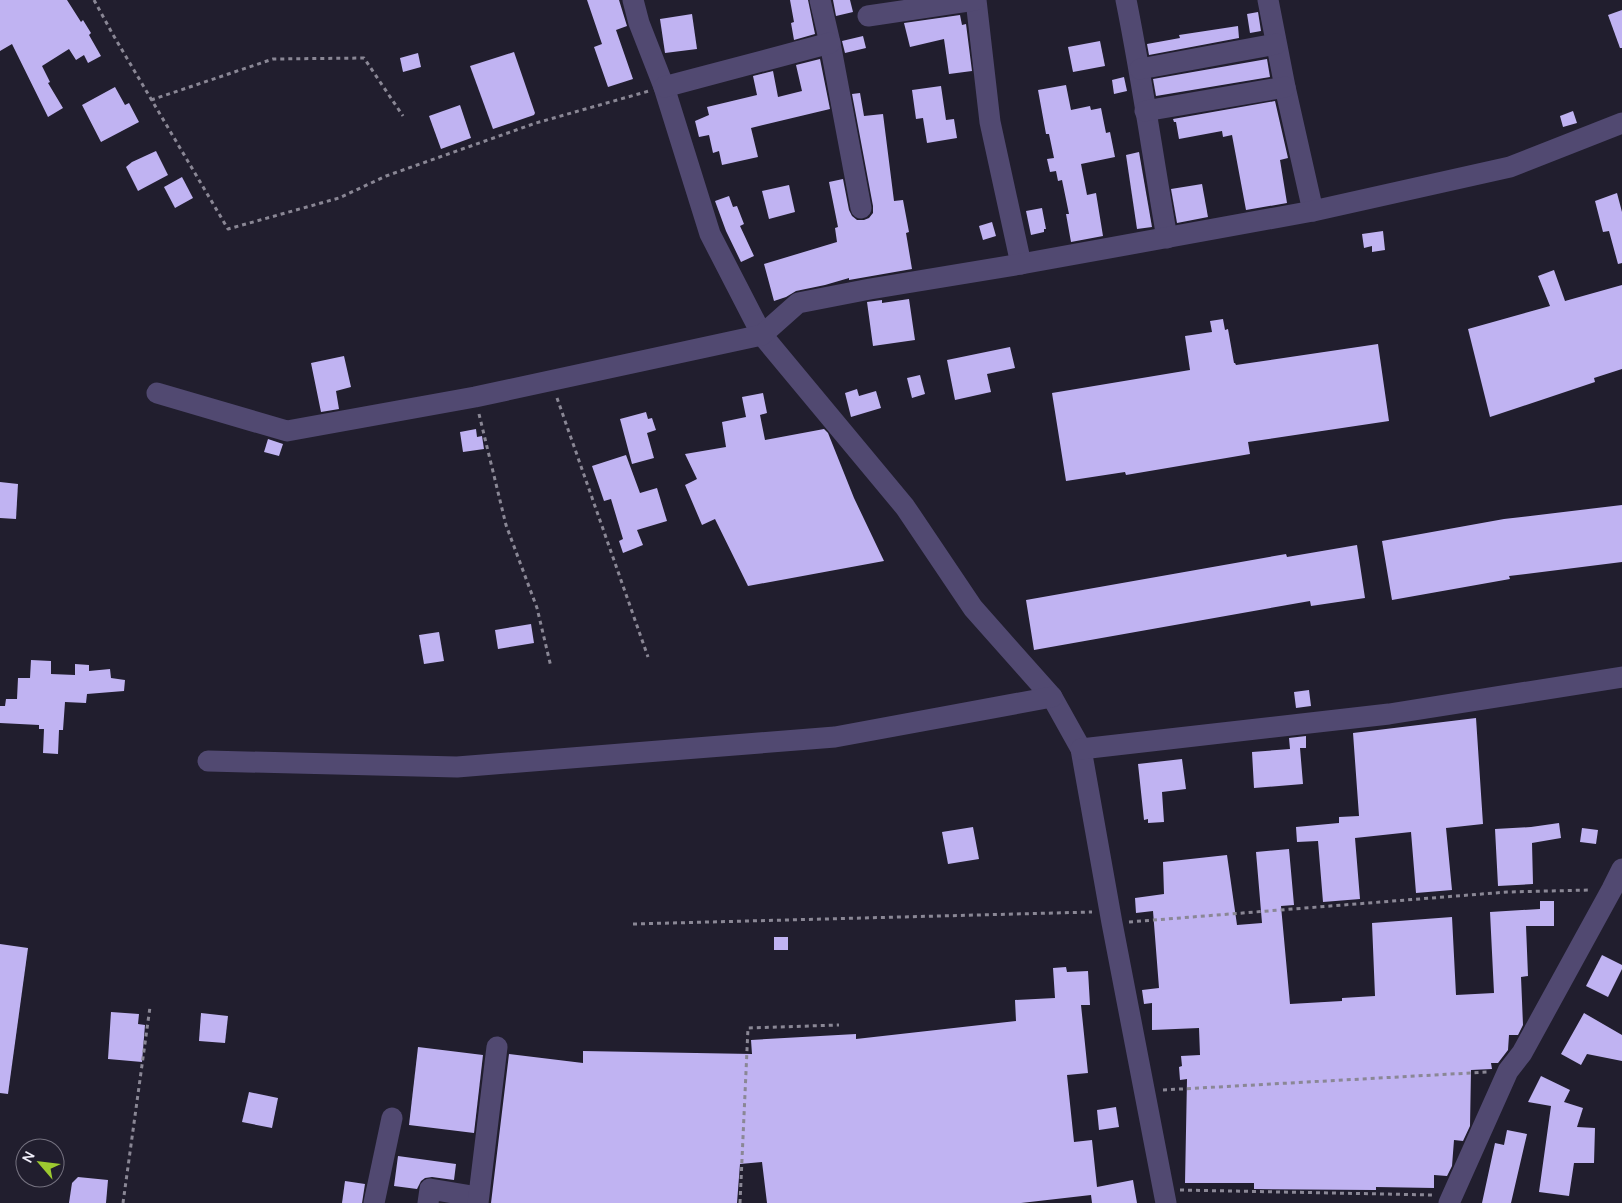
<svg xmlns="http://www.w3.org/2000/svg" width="1622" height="1203" viewBox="0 0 1622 1203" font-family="Manrope,sans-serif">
  <rect width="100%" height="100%" fill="#211e2e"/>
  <!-- building -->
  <g fill="#c0b3f2">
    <path d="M0,0H67L81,22L83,20L91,33L89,35L101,56L88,63L84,55L76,60L69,49L42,66L50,82L48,83L63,108L48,117L12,44L0,51Z"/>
    <path d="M587,0H619L627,26L616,30L633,79L608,87L594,47L602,44Z"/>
    <path d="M790,0H808L815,34L794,40L791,23L794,22Z"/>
    <path d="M833,0H850L853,12L836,16Z"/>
    <path d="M1622,10V48H1620L1608,15Z"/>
    <path d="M1258,12L1261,31L1250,33L1247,14Z"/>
    <path d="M692,14L697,49L665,53L660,19Z"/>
    <path d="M960,15L962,25L966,24L972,71L949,74L944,39L910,47L904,23Z"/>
    <path d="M1238,26L1239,38L1149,55L1147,44L1180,38L1179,35Z"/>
    <path d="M863,36L866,48L845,53L842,41Z"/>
    <path d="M1100,41L1105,66L1073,72L1068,47Z"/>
    <path d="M514,52L535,113L534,115L493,129L470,66Z"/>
    <path d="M418,53L421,67L403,72L400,58Z"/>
    <path d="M820,59L830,109L751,128L758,157L722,165L719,151L713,153L709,135L699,137L695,121L709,115L707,107L757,95L753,76L773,71L778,97L802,91L796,65Z"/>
    <path d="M1267,59L1270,77L1156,96L1153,79Z"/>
    <path d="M1124,77L1127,91L1114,94L1112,80Z"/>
    <path d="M1066,85L1071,110L1090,106L1091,110L1101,108L1106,133L1110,132L1115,157L1081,164L1087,195L1096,193L1103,236L1071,242L1066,214H1069L1062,180L1058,181L1056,171L1050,172L1047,159L1054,158L1049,134H1046L1038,90Z"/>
    <path d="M941,86L946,120L954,119L957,138L927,143L923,118L916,119L912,90Z"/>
    <path d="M115,87L125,105L129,103L139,122L101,142L82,105Z"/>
    <path d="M860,93L864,116L883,114L894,201L903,200L909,232L906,233L912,269L849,280V278L825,285L796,291L786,297L774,301L764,264L837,242L835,228L838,227L829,182L843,179L849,210L852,216L857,220H864L869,218L873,213V206L852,94Z"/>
    <path d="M1275,101L1288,158L1280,160L1287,203L1246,210L1232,135L1223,137L1222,131L1179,139L1176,122H1174L1173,119Z"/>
    <path d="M460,105L471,138L441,149L429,116Z"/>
    <path d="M1573,111L1577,123L1563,127L1560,116Z"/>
    <path d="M156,151L168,175L138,191L126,167L132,162Z"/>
    <path d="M1139,152L1152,227L1137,229L1126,155Z"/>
    <path d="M182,177L193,198L175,208L164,187Z"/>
    <path d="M1202,184L1208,217L1177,223L1171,189Z"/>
    <path d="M789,185L795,212L769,219L762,191Z"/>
    <path d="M1617,193L1622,212V263L1618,264L1609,231L1603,232L1595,201Z"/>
    <path d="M729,196L733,207L737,206L744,224L740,226L754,256L741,262L726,231L715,201Z"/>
    <path d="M1042,208L1046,229H1044V232L1031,235L1026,211Z"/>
    <path d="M992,222L996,236L983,240L979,226Z"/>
    <path d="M1383,231L1385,250L1372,252V246L1364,248L1362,234Z"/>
    <path d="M1554,270L1565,301L1622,285V369L1594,378L1595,382L1490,417L1468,329L1550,306L1538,276Z"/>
    <path d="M909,299L915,340L873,346L867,302L882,300V303Z"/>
    <path d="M1223,319L1225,330L1228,329L1234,363H1235L1236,365L1378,344L1389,421L1248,442L1250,454L1126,475L1125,472L1066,481L1052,393L1190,370L1185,336L1212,332L1210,321Z"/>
    <path d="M1010,347L1015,368L987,374L991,392L955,400L947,360Z"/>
    <path d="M344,356L351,387L336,391L339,409L321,412L311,363Z"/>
    <path d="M920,375L925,394L912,398L907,378Z"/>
    <path d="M857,389L859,396L876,391L881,408L851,417L845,393Z"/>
    <path d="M763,393L767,413L760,415L765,440L824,429L828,433L854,498L884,561L748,586L715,519L702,525L685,485L697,479L685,454L726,447L722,422L746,417L742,397Z"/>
    <path d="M646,412L648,419L652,418L656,430L647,433L654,458L632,464L620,419Z"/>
    <path d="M476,429L477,437L482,436L484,449L463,452L460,432Z"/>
    <path d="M268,439L283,444L279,456L264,452Z"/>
    <path d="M626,455L640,493L657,488L667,521L637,530L643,545L623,553L619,541L623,539L611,499L604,501L592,466Z"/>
    <path d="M0,482L18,484L16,519L0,518Z"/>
    <path d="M1622,505V562L1509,576L1510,579L1392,600L1382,541L1504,519Z"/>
    <path d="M1357,545L1365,598L1311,606L1310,601L1034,650L1026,600L1286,554L1287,557Z"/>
    <path d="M531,624L534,643L498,649L495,630Z"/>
    <path d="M439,632L444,661L424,664L419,635Z"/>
    <path d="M31,660L51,661V674L75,675V664L89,665V671L110,669L111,678L125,680L124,691L87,694L86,703L65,702L63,730H59L58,754L43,753L44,729H39V725L0,723V706H5L6,699H17L18,678H30Z"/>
    <path d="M1309,690L1311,706L1296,708L1294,692Z"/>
    <path d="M1476,718L1483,824L1446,828L1452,890L1416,893L1411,832L1355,838L1360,899L1323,902L1318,841L1297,842L1296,827L1339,823V817L1359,816L1353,733Z"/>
    <path d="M1306,736V748H1300L1303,784L1254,788L1252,752L1290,749L1289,738Z"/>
    <path d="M1182,759L1186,789L1162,792L1164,822L1148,823V819L1144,820L1138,764Z"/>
    <path d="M1559,823L1561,838L1532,843L1533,884L1498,886L1495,829L1531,827Z"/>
    <path d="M973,827L979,859L948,864L942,832Z"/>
    <path d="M1582,828L1598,830L1596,844L1580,842Z"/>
    <path d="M1289,849L1294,905L1281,906L1290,1004L1342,1001V998L1375,996L1372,923L1452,917L1456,995L1494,993L1490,912L1540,909V901H1554V926H1526L1528,976L1521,977L1523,1025L1518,1035H1509L1508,1050L1498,1063H1491L1492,1069L1471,1070L1470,1126L1463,1141L1454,1140L1452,1166L1447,1176L1434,1175V1188L1376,1187V1190L1254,1189V1183H1185L1187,1079L1180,1080L1179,1067L1182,1066L1181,1056L1200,1055L1199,1028L1152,1030V1003L1144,1004L1142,990L1159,988L1153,911L1136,913L1135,898L1164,894L1163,862L1227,855L1237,925L1262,923L1256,852Z"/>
    <rect x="774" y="937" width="14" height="13"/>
    <path d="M0,944L28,948L8,1094L0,1093Z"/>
    <path d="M1602,955L1622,965V969L1608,997L1586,986Z"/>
    <path d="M1066,967L1067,972L1088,971L1090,1005H1081L1088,1073L1067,1075L1074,1142L1092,1140L1097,1187L1133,1180L1137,1203H1092L1091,1195L1021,1203H767L762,1162L740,1164L737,1203H491L509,1054L583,1063V1051L752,1054L751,1040L856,1034V1039L1016,1021L1015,1000L1055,998L1053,968Z"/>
    <path d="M111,1012L139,1014L138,1024L145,1025L142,1062L108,1059Z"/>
    <path d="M201,1013L228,1016L225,1043L199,1041Z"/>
    <path d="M1584,1013L1622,1035V1061L1587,1054L1581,1065L1561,1054Z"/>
    <path d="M418,1047L483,1055L474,1133L409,1125Z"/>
    <path d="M1541,1076L1570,1090L1564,1102L1583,1108L1577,1127L1595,1128L1594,1163H1574L1569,1196L1539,1192L1551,1106L1528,1102Z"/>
    <path d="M249,1092L278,1098L272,1128L242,1122Z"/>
    <path d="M1116,1107L1119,1127L1099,1130L1097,1110Z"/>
    <path d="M1507,1130L1527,1134L1511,1203H1482L1495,1143L1504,1145Z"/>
    <path d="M398,1156L456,1164L454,1180L432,1177L425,1178L421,1181L417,1189L394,1186Z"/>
    <path d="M78,1177L108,1180L106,1203H69L72,1183Z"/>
    <path d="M345,1181L365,1184L362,1203H342Z"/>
  </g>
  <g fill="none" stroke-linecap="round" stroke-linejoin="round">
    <!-- path -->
    <g stroke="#8a8795" stroke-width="3" stroke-dasharray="4 4" stroke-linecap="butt">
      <path d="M94,0L112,33L228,229L339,198L386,176L536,123L649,91"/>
      <path d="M151,100L273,59L364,58L403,116"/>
      <path d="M557,398L648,657"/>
      <path d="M479,414L506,525L537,608L551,667"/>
      <path d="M1129,922L1507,892L1591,890"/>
      <path d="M633,924L1092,912"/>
      <path d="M1163,1090L1488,1072"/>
      <path d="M1180,1190L1434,1195"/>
      <path d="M123,1203L150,1007"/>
      <path d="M740,1203L748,1028L839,1025"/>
    </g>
    <!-- minor -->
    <g stroke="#514971" stroke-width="21">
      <path d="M633,0L639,23L664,87L710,234L762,335L905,507L973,608L1052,697L1081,749L1112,923L1166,1203"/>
      <path d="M820,0L830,43L861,208"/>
      <path d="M976,0L990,122L1021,264"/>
      <path d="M1126,0C1142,79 1153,158 1167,238"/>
      <path d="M1268,0L1285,87L1313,211"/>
      <path d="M868,16L975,0"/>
      <path d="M1140,69L1276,44"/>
      <path d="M664,87L830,43"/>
      <path d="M1145,111L1285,87"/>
      <path d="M157,393L287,431L475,397L762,335L798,303L870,289L1021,264L1313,211L1510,167L1622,123"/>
      <path d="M1081,749L1389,714L1622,677"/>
      <path d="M208,761L457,767L835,737L1052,697"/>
      <path d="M374,1203L392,1118"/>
      <path d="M428,1203L430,1189L478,1197"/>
      <path d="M478,1203L497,1047"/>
      <path d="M1449,1203L1508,1071L1522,1053L1612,889L1622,869"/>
    </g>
  </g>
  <!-- north arrow -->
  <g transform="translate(40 1163) rotate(298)"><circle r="24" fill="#211e2e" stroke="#74717f"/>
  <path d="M0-4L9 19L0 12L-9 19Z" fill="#9dca30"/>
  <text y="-8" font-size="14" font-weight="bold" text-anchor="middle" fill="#f0eef9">N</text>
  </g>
</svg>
